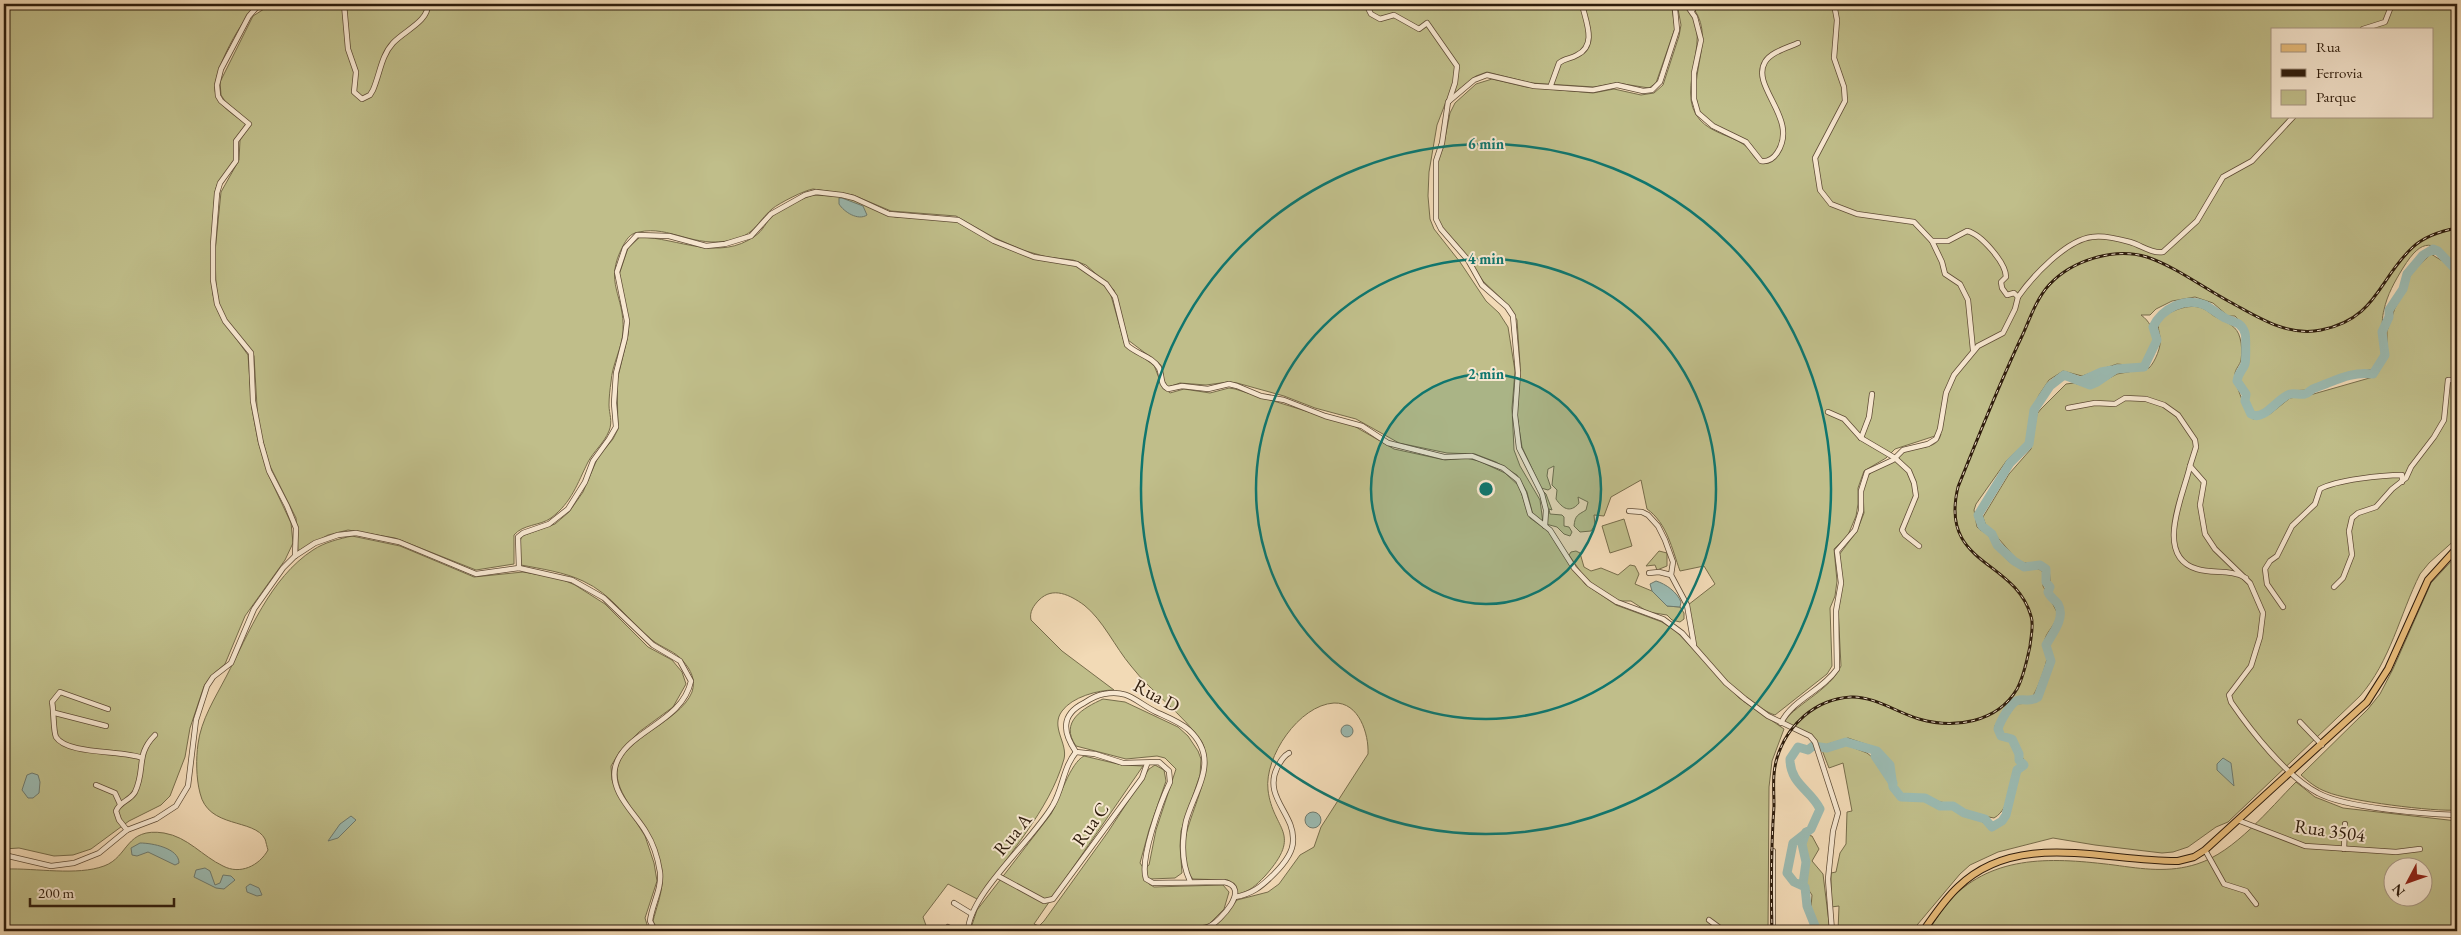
<svg xmlns="http://www.w3.org/2000/svg" width="2461" height="935" viewBox="0 0 2461 935" font-family="'EB Garamond',serif">
  <rect width="100%" height="100%" fill="#f2dab6"/>
  <filter id="stains"><feTurbulence type="fractalNoise" baseFrequency=".004" numOctaves="4"/><feColorMatrix values="0 0 0 0 .2 0 0 0 0 .09 0 0 0 0 .02 0 0 0 .5 -.17"/></filter>
  <radialGradient id="worn" r=".72"><stop offset=".6" stop-color="#630" stop-opacity="0"/><stop offset="1" stop-color="#630" stop-opacity=".3"/></radialGradient>
  <!-- green -->
  <g fill="#c0be8a" stroke="#776d4b" fill-rule="evenodd">
    <path d="M4,4H260C244,13 209,76 216,95C220,107 236,116 246,124L235,139L234,160L217,185L215,192L212,235V282L213,295L222,319L248,355L252,409L258,441L268,474L291,523L293,543L285,560L245,616L225,664L212,675L204,686L190,728L185,757L170,796L161,805L129,821L91,849L73,855L54,856L19,848L4,849Z"/>
    <path d="M272,4H1675L1672,8L1675,28L1656,83L1649,88L1617,83L1594,87L1531,83L1487,72L1476,76L1447,99L1437,125L1429,172L1428,196L1430,219L1434,229L1460,262L1486,301L1499,313L1508,327L1515,371L1512,408L1514,450L1520,466L1540,500L1543,523L1533,515L1527,492L1517,475L1496,462L1475,454L1447,453L1399,443L1356,419L1315,408L1284,396L1237,383L1228,382L1206,385L1180,383L1168,387L1164,381L1161,365L1128,340L1114,290L1086,265L1073,260L1047,257L1022,250L993,237L956,216L891,211L853,195L813,189C805,190 779,203 772,209C756,223 756,234 732,240C694,249 670,225 639,232C630,233 626,240 623,246C603,283 625,295 623,331C622,349 612,364 611,382C610,389 609,397 609,405C609,414 613,421 609,431C604,443 594,451 588,462C577,484 572,502 551,518C540,526 523,524 514,535V564L476,570L395,538L348,530L328,535L298,551L296,518L269,464L258,423L254,356L250,348L230,327L219,305L216,287L215,252L221,192L239,160L240,140L251,124L225,101L221,95L220,82L253,16Z"/>
    <path d="M1690,4H2457V266C2434,239 2422,237 2403,268C2395,281 2387,295 2384,310C2380,323 2384,349 2382,356C2380,360 2376,365 2373,369L2335,377L2307,390L2289,391L2272,403L2267,410L2255,414L2247,402V390L2239,381L2247,364L2246,349L2249,337L2245,327L2235,316H2228L2213,303L2195,297L2172,301L2156,309L2150,315H2141C2158,327 2156,348 2145,364L2137,366L2117,364L2082,376L2063,371L2049,380L2039,395L2030,415V431L2028,441L2007,460L1976,504L1974,510L1977,527C1980,531 1986,532 1989,536C1996,548 2005,561 2018,567C2027,571 2036,565 2043,572V586L2058,614C2055,626 2047,631 2045,639C2043,647 2047,652 2047,658C2046,666 2036,695 2030,699L2017,698L2010,701L1995,726L1998,736L2010,741L2019,763C2007,780 2013,807 1994,818L1968,813L1953,804L1940,802L1929,797L1899,794L1896,789L1893,765L1882,752L1874,747L1848,738L1825,745H1819L1812,735L1783,722C1799,702 1830,690 1841,666L1838,608L1841,587L1839,555L1857,531L1864,513L1863,491L1867,477C1875,467 1896,455 1908,450C1920,446 1937,450 1941,434L1895,449L1886,458L1864,471L1858,488V504L1856,516L1848,535L1834,549L1837,581L1835,596L1830,608L1832,666L1827,674L1775,715C1756,710 1701,662 1695,643C1691,631 1691,617 1688,605L1715,584L1704,566L1680,571C1672,549 1667,523 1647,509L1641,480L1611,497L1604,516L1594,515L1595,525L1591,531L1580,532L1574,526C1575,515 1578,515 1586,510L1588,502L1578,497L1579,503C1570,514 1562,508 1556,499L1557,490L1552,485L1554,466L1548,469L1547,476L1551,488L1548,490L1541,488L1522,447L1517,415L1520,364L1517,320L1507,304L1483,281L1460,247L1442,227L1437,217L1438,159L1443,148L1450,113L1455,103L1476,84L1492,79L1526,87L1593,93L1614,89L1641,95L1654,93L1663,85L1679,36L1681,25L1678,9L1683,5C1719,31 1672,90 1700,120C1712,133 1729,135 1743,144C1751,149 1753,159 1761,163C1758,157 1755,148 1750,143C1736,131 1706,129 1699,110C1686,74 1719,36 1690,4ZM2272,29H2432V116H2272Z"/>
    <path d="M813,195L848,197L895,217L955,220L1034,259L1071,264L1080,267L1100,281L1110,292L1125,345L1154,365L1162,386L1170,393L1184,389L1210,393L1229,388L1235,389L1354,426L1394,449L1445,460L1466,458L1479,461L1505,473L1519,486L1530,518L1548,531L1585,584L1616,605L1662,622L1676,631L1739,698L1784,729L1772,761L1769,787L1768,931H1200L1217,924L1237,900L1268,892L1279,884L1300,855L1314,847L1321,827L1368,754C1369,734 1359,702 1334,703C1299,705 1264,757 1268,790C1273,831 1304,832 1265,876C1256,885 1250,892 1237,894L1236,887L1228,880L1193,879C1161,845 1221,784 1202,742C1182,713 1152,693 1131,666C1115,647 1103,620 1084,605C1070,595 1053,586 1039,600C1034,605 1029,612 1031,620L1062,651L1114,690C1098,690 1072,697 1062,711C1050,727 1068,743 1064,759C1049,812 1007,854 979,900L948,884L923,917L928,931H658L653,921C656,909 661,896 662,884C663,857 646,833 633,811C626,799 617,787 617,773C616,740 680,723 692,692C696,680 691,670 683,661C675,651 662,648 652,640C628,621 612,594 583,581C564,572 542,569 521,565L519,544L522,536L555,524L569,512L583,492L598,457L613,439L618,429L617,381L628,335L629,323L619,275L628,248L640,237C678,238 719,262 755,236C763,231 766,222 772,216C781,209 803,198 813,195Z"/>
    <path d="M2431,254L2444,262L2457,276V538L2429,563L2420,574C2400,614 2390,662 2360,696L2228,822L2216,827L2188,847L2173,852L2162,853L2095,845L2053,838L1998,852L1970,865L1960,874L1912,931H1838L1839,906L1831,907V873L1836,872L1840,853L1846,844L1847,812L1852,811L1843,763L1829,768L1822,750L1844,744L1867,753L1877,761L1898,798L1902,800H1924L1939,808L1952,809L1963,816L1979,820L1994,829C2015,819 2010,793 2018,773C2020,770 2023,768 2026,765L2014,739L2001,733L2000,728L2016,704L2029,703L2040,698L2053,661L2048,646L2058,630L2063,615L2059,602L2051,592L2049,567C2035,558 2031,566 2018,561L1985,523L1983,517L2009,474L2031,449L2037,414L2041,409L2066,384L2074,383L2091,388L2117,374L2149,368C2155,362 2162,346 2160,337C2159,330 2157,327 2160,320C2169,311 2189,303 2202,308C2208,310 2212,316 2218,318C2228,323 2237,326 2240,338C2242,344 2242,354 2241,360C2240,365 2235,369 2235,374C2234,382 2247,415 2253,419L2270,414L2290,398L2310,395L2373,377L2378,373L2387,356V331L2395,308L2406,289L2408,279L2416,268Z"/>
    <path d="M1542,490L1546,494L1552,510L1549,509L1550,514L1562,515L1564,517V526L1569,527L1572,532L1570,536L1564,534L1557,527L1546,524L1548,510Z"/>
    <path d="M1624,519L1632,546L1610,553L1602,526Z"/>
    <path d="M352,536L400,546L474,577L523,572L559,578L575,585L605,604L648,647L672,660L682,672L686,684L673,707L639,732L620,751L611,766L612,780L616,790L645,836L654,863L657,881L645,918L649,931H4V871L6,869C36,868 77,876 104,866C129,857 125,827 164,833C188,837 202,856 223,866C240,875 259,866 268,850C267,847 266,842 265,839C254,818 208,829 200,793C196,778 196,758 198,744C201,720 215,698 226,677C249,633 270,578 313,550C325,542 339,539 352,536Z"/>
    <path d="M1576,551L1580,553L1584,567L1591,571L1601,568L1618,575L1630,565L1635,566L1639,574L1635,584L1652,591L1667,606L1680,607L1684,613V619L1680,622L1672,620L1667,615L1648,612L1631,601H1617L1587,581L1569,555L1571,552Z"/>
    <path d="M1659,551L1667,553V566L1657,570L1655,565L1646,566Z"/>
    <path d="M2457,555V810C2435,812 2348,801 2327,792C2316,788 2309,782 2301,775L2368,709L2380,694L2393,669L2431,583Z"/>
    <path d="M1103,699L1125,702L1178,727L1188,736L1198,751L1201,759L1200,775L1181,831L1180,846L1182,873L1175,878L1150,879L1149,884L1154,887L1223,885L1229,892L1224,909L1209,924L1178,931H970L977,910L1051,814C1060,798 1070,763 1084,756L1122,765L1143,766L1034,924L1039,926L1044,921L1108,832L1149,769L1155,765L1164,770L1166,781L1149,830L1140,863L1144,869L1149,865L1156,830L1176,769L1165,758L1157,756L1126,759L1076,746C1059,722 1083,708 1103,699Z"/>
    <path d="M2296,782L2315,797L2343,808L2457,821V931H1928C1935,921 1942,909 1950,900C1994,853 2056,858 2114,865C2143,869 2169,873 2197,864C2235,852 2269,809 2296,782ZM2394,868H2424V898H2394Z"/>
    <path d="M1807,835L1812,836L1819,849L1812,861L1823,874L1830,931H1818L1811,907L1812,895L1804,883L1808,865L1803,844Z"/>
  </g>
  <!-- water -->
  <g fill="#9bbab1" stroke="#6f7b6f">
    <path d="M839,198H842L863,206L867,215C858,221 844,212 839,204Z"/>
    <path d="M1656,581C1666,584 1677,592 1681,602L1680,607L1667,606L1652,591L1650,584Z"/>
    <circle cx="1347" cy="731" r="6"/>
    <path d="M2223,758L2231,763L2234,786L2217,770V764Z"/>
    <path d="M32,773L38,775L40,782L39,793L33,798H28L22,790L27,775Z"/>
    <circle cx="1313" cy="820" r="8"/>
    <path d="M351,816L356,820L338,838L328,841L340,824Z"/>
    <path d="M140,843C152,843 179,848 179,863L175,865L148,852L137,856L132,855L131,848Z"/>
    <path d="M205,868L210,871L215,885L220,883L223,875L231,876L235,880L224,889L216,888L194,877L196,870Z"/>
    <path d="M250,884L259,888L262,895L257,896L247,892L246,887Z"/>
  </g>
  <g fill="none" stroke-linecap="round" stroke-linejoin="round">
    <!-- river -->
    <g stroke="#9bbab1" stroke-width="9">
      <path d="M2081,381L2101,372L2112,370"/>
      <path d="M1875,756L1893,783"/>
      <path d="M1803,884L1806,862L1802,844L1806,832"/>
      <path d="M1817,931L1807,906L1805,887L1794,882L1787,873L1793,843L1811,829L1820,809C1811,790 1790,784 1790,759L1798,747L1808,750L1813,746L1827,748L1846,742L1877,751L1890,765L1893,787L1901,797L1925,798L1940,806H1953L1964,813L1985,819L1992,827L2002,821L2006,815L2017,770L2024,765L2019,760V754L2012,739L2001,736L1998,729C2000,722 2011,701 2019,700C2027,699 2031,702 2038,697L2051,661L2046,645C2052,634 2066,618 2058,604C2055,600 2050,597 2048,592L2050,587L2046,582V569L2040,565L2024,567L2014,561L1997,545L1992,534L1982,526L1978,515L2010,463L2029,444L2034,410L2050,386L2064,375L2090,385L2097,382L2116,369L2144,367L2157,340L2153,327C2162,308 2185,297 2205,305C2212,309 2218,314 2225,318C2234,322 2241,322 2245,333C2246,335 2246,361 2245,364C2243,370 2238,373 2237,381L2246,394L2245,401L2251,414C2264,422 2277,398 2290,394C2294,393 2300,395 2305,394C2309,393 2311,389 2315,388C2335,381 2351,371 2373,374L2385,355L2382,332L2389,317V310L2403,289L2407,274L2423,255L2433,249L2438,251L2457,271"/>
    </g>
    <!-- street casing -->
    <g stroke="#5f4c36" stroke-width="6">
      <g id="street">
        <path d="M265,4L256,8L249,16L221,69L217,85L218,96L221,101L249,124L236,141V161L220,183L217,193L213,245V280L217,304L225,321L251,353L253,401L261,443L269,471L287,506L296,528L295,556"/>
        <path d="M344,4L348,49L356,72L354,92L362,99L370,95L373,90C380,74 381,56 393,43C405,30 428,22 428,4"/>
        <path d="M1366,4L1371,14L1380,19L1394,15L1419,29L1427,23L1457,66L1455,83L1449,101"/>
        <path d="M1686,4L1695,17L1701,40L1694,73V99L1698,113L1713,126L1746,142L1761,161C1768,162 1773,159 1777,153C1800,119 1750,87 1765,62C1771,52 1787,48 1798,43"/>
        <path d="M1692,11L1696,4"/>
        <path d="M2363,29L2385,22L2392,4"/>
        <path d="M1551,85L1559,63C1565,58 1571,59 1577,55C1598,45 1585,20 1582,4"/>
        <path d="M1932,241L1942,262L1945,274L1960,284L1968,300L1973,350"/>
        <path d="M2018,297C2032,277 2066,240 2092,237C2103,235 2119,239 2130,242C2141,245 2152,254 2163,252L2197,221L2223,177L2252,161L2294,116"/>
        <path d="M2068,408L2095,403L2115,404L2125,398L2146,399L2164,405L2178,415L2195,440L2196,447L2190,466L2204,482L2200,505L2205,534L2215,549L2250,583L2263,613L2260,637L2251,666L2229,695L2231,702C2251,731 2287,777 2318,793C2345,808 2425,814 2457,815"/>
        <path d="M1828,412L1844,419L1861,438L1895,458L1909,471L1914,483L1916,496L1902,530L1905,535L1919,546"/>
        <path d="M1861,438L1869,417L1872,394"/>
        <path d="M2190,466C2184,494 2153,556 2197,569C2213,574 2231,569 2246,578"/>
        <path d="M1629,511L1642,512L1648,515L1658,526L1665,540L1673,562L1671,575L1687,605L1694,645"/>
        <path d="M1545,526L1546,510L1542,494L1519,448L1515,415L1518,373L1513,316L1507,307L1482,285L1468,260L1441,229L1436,219V161L1442,143L1448,102L1474,80L1487,75L1534,86L1593,90L1617,85L1643,91L1652,90L1660,82L1677,30L1675,9L1678,4"/>
        <path d="M519,568L518,537L523,533L549,524L568,509L585,482L593,461L609,439L616,427L614,403L616,373L625,338L627,321L617,272L625,248L637,235L669,236L706,246L725,244L751,236L771,214L805,195L816,192L842,195L854,198L889,214L958,220L994,241L1034,257L1077,264L1106,284L1115,297L1127,345C1136,354 1152,356 1159,368C1163,376 1159,384 1168,389L1182,386L1208,389L1229,384L1237,386L1261,396L1284,400L1325,416L1362,426L1388,443L1444,457L1472,456L1503,468L1518,480L1524,493L1530,514L1550,530L1574,568L1589,584L1617,602L1663,619L1682,633L1726,683L1745,699L1768,716L1810,736L1815,742L1838,813L1833,831L1828,879L1832,931"/>
        <path d="M1649,573L1659,572L1671,575"/>
        <path d="M2334,587L2343,578L2352,555L2349,531L2352,518L2358,513L2376,507L2392,489L2406,478L2411,467L2434,437L2444,420L2448,380H2457"/>
        <path d="M2283,607L2267,584L2265,569L2270,561L2277,556L2292,526L2315,504L2320,489C2336,480 2383,475 2402,475V482"/>
        <path d="M108,709L60,692L52,702C54,711 53,730 56,737C67,755 124,750 142,758"/>
        <path d="M55,713L106,726"/>
        <path d="M2300,722L2322,745"/>
        <path d="M1781,723C1793,699 1822,691 1837,669L1836,611L1841,583L1837,551L1855,530L1861,511V491L1867,472L1893,460L1903,450L1928,444L1936,439L1940,429L1946,393L1954,375L1978,346L2003,333L2015,309L2018,297L2014,293L2007,295L2002,288L2001,282L2006,277C2006,263 1981,234 1967,231L1948,241H1932L1914,222L1857,214L1831,204L1820,190L1815,158L1845,101L1844,87L1834,58L1837,20L1834,4"/>
        <path d="M96,785L115,793L120,804"/>
        <path d="M2240,821L2305,846L2396,852L2420,849"/>
        <path d="M127,830L119,820L116,811C120,801 130,801 135,792C146,769 135,755 155,735"/>
        <path d="M2344,849L2345,824"/>
        <path d="M2205,850L2224,884L2246,891L2256,904"/>
        <path d="M1773,851V931"/>
        <path d="M4,855L51,866L74,863L99,853L127,830L156,819L176,806L188,786L196,720L207,686L213,677L231,663L254,609L283,568L295,556L315,543L338,535L356,533L399,542L476,574L519,568L572,580L604,598L653,645L680,661L691,681C682,724 623,731 615,768C610,793 635,813 646,832C653,843 658,859 660,872C662,889 652,904 650,921L655,931"/>
        <path d="M998,876L1044,901L1053,899L1142,778L1147,764"/>
        <path d="M1235,897C1252,894 1261,887 1274,874C1282,866 1293,853 1293,841C1295,814 1263,797 1277,768C1280,762 1283,756 1289,753"/>
        <path d="M954,903L972,914"/>
        <path d="M1709,920L1724,931"/>
        <path d="M948,927L955,931"/>
        <path d="M968,931C969,894 1034,839 1053,805C1063,788 1063,768 1076,752"/>
        <path d="M1189,931C1195,929 1202,930 1208,927C1220,922 1252,887 1224,882L1153,883L1146,879C1139,860 1161,801 1170,782L1169,771L1159,762L1123,763L1095,754L1076,752C1063,733 1060,715 1084,703C1090,699 1097,695 1104,694C1128,689 1136,702 1156,712C1167,717 1180,722 1189,730C1221,760 1195,789 1186,821C1182,840 1181,862 1190,881"/>
      </g>
    </g>
    <!-- primary casing -->
    <g stroke="#2e1c0c" stroke-width="8">
      <path id="primary" d="M1923,931C1934,916 1944,900 1958,887C2018,829 2106,862 2178,861L2194,857L2205,850L2367,702L2388,669L2428,580L2457,548"/>
    </g>
    <!-- street -->
    <use href="#street" stroke="#f7e7d0" stroke-width="4.5"/>
    <!-- primary -->
    <use href="#primary" stroke="#e9bd7b" stroke-width="6"/>
    <!-- rail casing -->
    <g stroke="#2e1c0c" stroke-width="3">
      <path id="rail" d="M1772,931C1771,889 1771,848 1774,806C1774,790 1772,774 1777,758C1787,725 1815,699 1851,697C1874,696 1898,713 1919,719C1954,729 1997,723 2017,689C2024,676 2027,660 2030,646C2031,636 2034,625 2031,616C2014,558 1939,566 1958,487C1979,435 1999,384 2023,334C2030,318 2037,298 2049,285C2072,260 2115,247 2147,257C2176,267 2202,287 2230,302C2258,317 2287,337 2321,330C2377,319 2378,279 2413,247C2425,236 2441,231 2457,228"/>
    </g>
    <!-- rail -->
    <use href="#rail" stroke="#f7e7d0" stroke-width="1" stroke-dasharray="4" stroke-linecap="butt"/>
  </g>
  <!-- distance rings -->
  <circle cx="1486" cy="489" r="115" fill="#0f766e" fill-opacity=".12"/>
  <g fill="none" stroke="#0f766e" stroke-width="2.5">
    <circle cx="1486" cy="489" r="115"/>
    <circle cx="1486" cy="489" r="230"/>
    <circle cx="1486" cy="489" r="345"/>
  </g>
  <g text-anchor="middle" stroke-width="4" stroke-linejoin="round" paint-order="stroke">
    <!-- street labels -->
    <g font-size="19" fill="#2e1c0c" stroke="#f7e7d0">
      <text transform="translate(1157 695) rotate(28)" y="7">Rua D</text>
      <text transform="translate(1090 824) rotate(-55)" y="7">Rua C</text>
      <text transform="translate(2330 830) rotate(8)" y="7">Rua 3504</text>
      <text transform="translate(1012 834) rotate(-51)" y="7">Rua A</text>
    </g>
  </g>
  <circle cx="1486" cy="489" r="8" fill="#0f766e" stroke="#f7e7d0" stroke-width="2.5"/>
  <g font-size="15" text-anchor="middle" font-weight="bold" fill="#0f766e" stroke="#f7e7d0" stroke-width="4" stroke-linejoin="round" paint-order="stroke">
    <text x="1486" y="149">6 min</text>
    <text x="1486" y="264">4 min</text>
    <text x="1486" y="379">2 min</text>
  </g>
  <!-- margin -->
  <rect width="2461" height="935" fill="none" stroke="#f2dab6" stroke-width="20"/>
  <rect x="5" y="5" width="2451" height="925" fill="none" stroke="#2e1c0c" stroke-width="2.5"/>
  <rect x="10" y="10" width="2441" height="915" fill="none" stroke="#2e1c0c"/>
  <!-- legend -->
  <rect x="2271" y="28" width="162" height="90" fill="#f7e7d0" stroke="#a79682"/>
  <rect x="2281" y="44" width="25" height="8" fill="#e9bd7b" stroke="#a79682"/>
  <text x="2316" y="52" font-size="15" fill="#2e1c0c">Rua</text>
  <rect x="2281" y="69" width="25" height="8" fill="#2e1c0c" stroke="#a79682"/>
  <text x="2316" y="78" font-size="15" fill="#2e1c0c">Ferrovia</text>
  <rect x="2281" y="90" width="25" height="15" fill="#c0be8a" stroke="#a79682"/>
  <text x="2316" y="102" font-size="15" fill="#2e1c0c">Parque</text>
  <!-- north arrow -->
  <g transform="translate(2408 882) rotate(229)"><circle r="24" fill="#f7e7d0" stroke="#a79682"/>
  <path d="M0-4L9 19L0 12L-9 19Z" fill="#8f2418"/>
  <text y="-8" font-size="14" font-weight="bold" text-anchor="middle" fill="#2e1c0c">N</text>
  </g>
  <!-- scale -->
  <path d="M30 898v8h144v-8" fill="none" stroke="#2e1c0c" stroke-width="2.5"/>
  <text x="38" y="898" font-size="15" fill="#2e1c0c" stroke="#f7e7d0" stroke-width="4" paint-order="stroke">200 m</text>
  <rect width="100%" height="100%" filter="url(#stains)"/>
  <rect width="100%" height="100%" fill="url(#worn)"/>
</svg>
